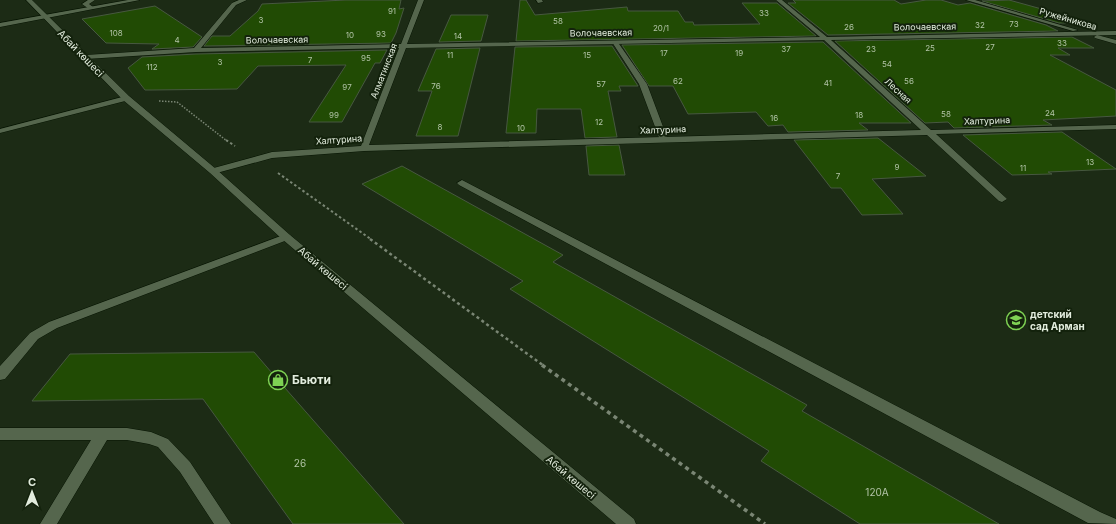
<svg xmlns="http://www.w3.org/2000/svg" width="1116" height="524" viewBox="0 0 1116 524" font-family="Inter,sans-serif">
  <rect width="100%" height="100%" fill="#1c2b15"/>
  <!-- building -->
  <g fill="#214b04" stroke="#475840">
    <path d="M346,0H401L399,9L404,8L396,33L391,43L204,46L212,36H230L258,11L262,4Z"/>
    <path d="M520,0H526L535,15L627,7L628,11H678L685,22H693L694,25L760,24L742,3H777L816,36L516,41Z"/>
    <path d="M793,0H894L901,4L926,0H941L958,5L970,3L1046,25L1058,31L828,35L788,3H796Z"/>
    <path d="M1009,0L1067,16L1066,23H1059L982,1Z"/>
    <path d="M155,6L202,37L193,47L152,49L159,44L106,43L82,19Z"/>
    <path d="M451,15H488L481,41L439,42Z"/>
    <path d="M1072,37L1094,48H1058L1070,55H1050L1116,90V116L1043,120L1052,125L954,128L948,122L925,123L835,41Z"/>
    <path d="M823,42L911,123H859L868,130L788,132L783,125L768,126L756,112L688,114L673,86H649L622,45Z"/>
    <path d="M612,46L638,86H619L621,91H608L617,137L585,138L581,109H537L536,133H506L515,47Z"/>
    <path d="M480,48L458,136H416L432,91H418L436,49Z"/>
    <path d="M387,50L380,63H375L342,122H309L346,65L258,66L237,89L151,90H145L128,68L142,57L196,54Z"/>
    <path d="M1062,132L1116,169L1048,172L1052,174L1012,175L963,135Z"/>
    <path d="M878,138L926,176L872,179L903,214L862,215L841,188H831L794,140Z"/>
    <path d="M619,145L625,175H589L586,146Z"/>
    <path d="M402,166L563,255L553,262L807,405L802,411L999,524H860L761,461L769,451L510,289L523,281L362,184Z"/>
    <path d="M254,352L278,380L404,524H293L203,399L32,401L70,354Z"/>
  </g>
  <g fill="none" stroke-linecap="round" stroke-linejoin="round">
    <!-- service casing -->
    <g stroke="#061402" stroke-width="1">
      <g id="service">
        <path d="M88,0H95L89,4L93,7V9H89L82,4Z"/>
        <path d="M613,41H617L647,84L668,140L667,142H664L660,140L639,84L612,42Z"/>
        <path d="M462,180L1100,512L1116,519V524L1088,523L459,185L457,183Z"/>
        <path d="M286,234L290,235L291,237L290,239L57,328L38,339L5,379L0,380V366L30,333L49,322Z"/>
        <path d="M0,428H127L151,432L168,439L190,462L231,524H214L180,472L158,447L149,444L127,440H107L57,524H40L91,440H0Z"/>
      </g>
    </g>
    <!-- minor casing -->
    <g stroke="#061402" stroke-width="1">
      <g id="minor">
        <path d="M128,0H140L0,27V23Z"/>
        <path d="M239,0H247L236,5L201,48L401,44L418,0H424L407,44L820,37L776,0H782L827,37L1116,31V35L831,40L931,130L1116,125V129L936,134L1005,197L1007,199L1002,202L999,201L927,135L364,151L272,158L213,174L209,171L210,169L272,152L361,146L399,48L196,52L86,59L83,57L86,55L194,48L232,3ZM824,40L921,130L369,145L406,48Z"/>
        <path d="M536,0H542L543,2L538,3Z"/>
        <path d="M966,0H975L1078,30L1073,31Z"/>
        <path d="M1097,35L1116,40V44L1095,38L1094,37Z"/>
        <path d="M126,96L130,98L129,100L0,133V129Z"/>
      </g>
    </g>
    <!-- tertiary casing -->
    <g stroke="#061402" stroke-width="1">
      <path id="tertiary" d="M26,0H32L129,96L216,169L290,235L634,519L636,524H616L282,239L210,173L123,100Z"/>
    </g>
    <!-- path-far3 -->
    <path stroke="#7a8674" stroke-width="1.5" stroke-dasharray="1.5 1.5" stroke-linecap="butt" d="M159,101L177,102L227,141"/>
    <!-- path-far2 -->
    <g stroke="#7a8674" stroke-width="2" stroke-dasharray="2.5 2.5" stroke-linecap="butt">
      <path d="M226,140L235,146"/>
      <path d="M278,173L372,240"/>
    </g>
    <!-- path-far1 -->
    <path stroke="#7a8674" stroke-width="2.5" stroke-dasharray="3 3" stroke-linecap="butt" d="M370,239L544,366"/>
    <!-- path -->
    <path stroke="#7a8674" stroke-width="3.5" stroke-dasharray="4 4" stroke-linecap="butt" d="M542,365L765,524"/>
    <!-- service -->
    <use href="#service" fill="#55664d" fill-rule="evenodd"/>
    <!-- minor -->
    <use href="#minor" fill="#55664d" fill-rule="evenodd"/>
    <!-- tertiary -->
    <use href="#tertiary" fill="#55664d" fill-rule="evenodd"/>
  </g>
  <!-- icons -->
  <defs>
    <g id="school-ring" transform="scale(1)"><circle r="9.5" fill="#13220c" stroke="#7ed153" stroke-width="1.5"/><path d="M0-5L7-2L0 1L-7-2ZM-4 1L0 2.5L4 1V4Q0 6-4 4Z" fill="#7ed153"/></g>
    <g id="shop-ring" transform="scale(1)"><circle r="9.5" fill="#13220c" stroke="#7ed153" stroke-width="1.5"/><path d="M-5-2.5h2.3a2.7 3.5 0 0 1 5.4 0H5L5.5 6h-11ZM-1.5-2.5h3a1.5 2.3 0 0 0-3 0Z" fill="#7ed153"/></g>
  </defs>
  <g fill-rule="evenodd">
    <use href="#school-ring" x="1016" y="320"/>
    <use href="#shop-ring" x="278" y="380"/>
  </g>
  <g text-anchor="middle" stroke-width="4" stroke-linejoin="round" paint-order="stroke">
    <!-- number labels -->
    <g font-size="8" fill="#b2c4a7">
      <text x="392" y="14">91</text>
      <text x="764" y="16">33</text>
      <text x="261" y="23">3</text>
      <text x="558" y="24">58</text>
      <text x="1014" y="27">73</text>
      <text x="980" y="28">32</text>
      <text x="849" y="30">26</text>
      <text x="661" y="31">20/1</text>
      <text x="116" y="36">108</text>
      <text x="381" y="37">93</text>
      <text x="350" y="38">10</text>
      <text x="458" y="39">14</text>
      <text x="177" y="43">4</text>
      <text x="1062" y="46">33</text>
      <text x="990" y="50">27</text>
      <text x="930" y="51">25</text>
      <text x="786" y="52">37</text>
      <text x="871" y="52">23</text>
      <text x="664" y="56">17</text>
      <text x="739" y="56">19</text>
      <text x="450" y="58">11</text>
      <text x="587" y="58">15</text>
      <text x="366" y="61">95</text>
      <text x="310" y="63">7</text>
      <text x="220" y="65">3</text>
      <text x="887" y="67">54</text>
      <text x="152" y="70">112</text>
      <text x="678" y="84">62</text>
      <text x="909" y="84">56</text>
      <text x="828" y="86">41</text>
      <text x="601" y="87">57</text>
      <text x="436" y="89">76</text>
      <text x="347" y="90">97</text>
      <text x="1050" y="116">24</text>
      <text x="946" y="117">58</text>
      <text x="334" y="118">99</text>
      <text x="859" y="118">18</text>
      <text x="774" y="121">16</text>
      <text x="599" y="125">12</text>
      <text x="440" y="130">8</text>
      <text x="521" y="131">10</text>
      <text x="1090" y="165">13</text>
      <text x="897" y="170">9</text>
      <text x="1023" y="171">11</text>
      <text x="838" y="179">7</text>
    </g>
    <!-- far-street labels -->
    <g font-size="9" fill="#e2ecdd" stroke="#13220c">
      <text transform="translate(1068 19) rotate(16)" y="3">Ружейникова</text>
      <text transform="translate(925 27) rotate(-1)" y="3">Волочаевская</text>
      <text transform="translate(601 33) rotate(-1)" y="3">Волочаевская</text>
      <text transform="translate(277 40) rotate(-1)" y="3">Волочаевская</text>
      <text transform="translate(384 71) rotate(-69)" y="3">Алматинская</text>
      <text transform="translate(898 91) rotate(42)" y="3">Лесная</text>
      <text transform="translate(987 121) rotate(-2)" y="3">Халтурина</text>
      <text transform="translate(663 130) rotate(-2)" y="3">Халтурина</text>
      <text transform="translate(339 140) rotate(-4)" y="3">Халтурина</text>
    </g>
    <!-- street labels -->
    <g font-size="10" fill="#e2ecdd" stroke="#13220c">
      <text transform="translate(81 53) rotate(46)" y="4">Абай көшесі</text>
      <text transform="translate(323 268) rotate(40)" y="4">Абай көшесі</text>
      <text transform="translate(571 477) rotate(40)" y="4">Абай көшесі</text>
    </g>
    <!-- poi labels -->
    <g font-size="10" font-weight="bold" fill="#e2ecdd" stroke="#13220c" text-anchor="start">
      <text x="1030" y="318">детский<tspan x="1030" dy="12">сад Арман</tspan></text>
    </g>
    <!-- near-number labels -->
    <g font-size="10" fill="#b2c4a7">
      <text x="300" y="467">26</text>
      <text x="877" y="496">120А</text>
    </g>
    <!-- near-poi labels -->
    <g font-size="12" font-weight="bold" fill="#e2ecdd" stroke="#13220c" text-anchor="start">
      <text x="292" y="384">Бьюти</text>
    </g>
  </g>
  <!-- north arrow -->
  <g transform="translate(32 492)" stroke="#13220c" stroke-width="3" paint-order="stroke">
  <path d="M0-3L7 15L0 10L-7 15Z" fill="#e2ecdd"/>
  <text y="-6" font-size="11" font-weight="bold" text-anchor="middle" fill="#e2ecdd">С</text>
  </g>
</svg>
